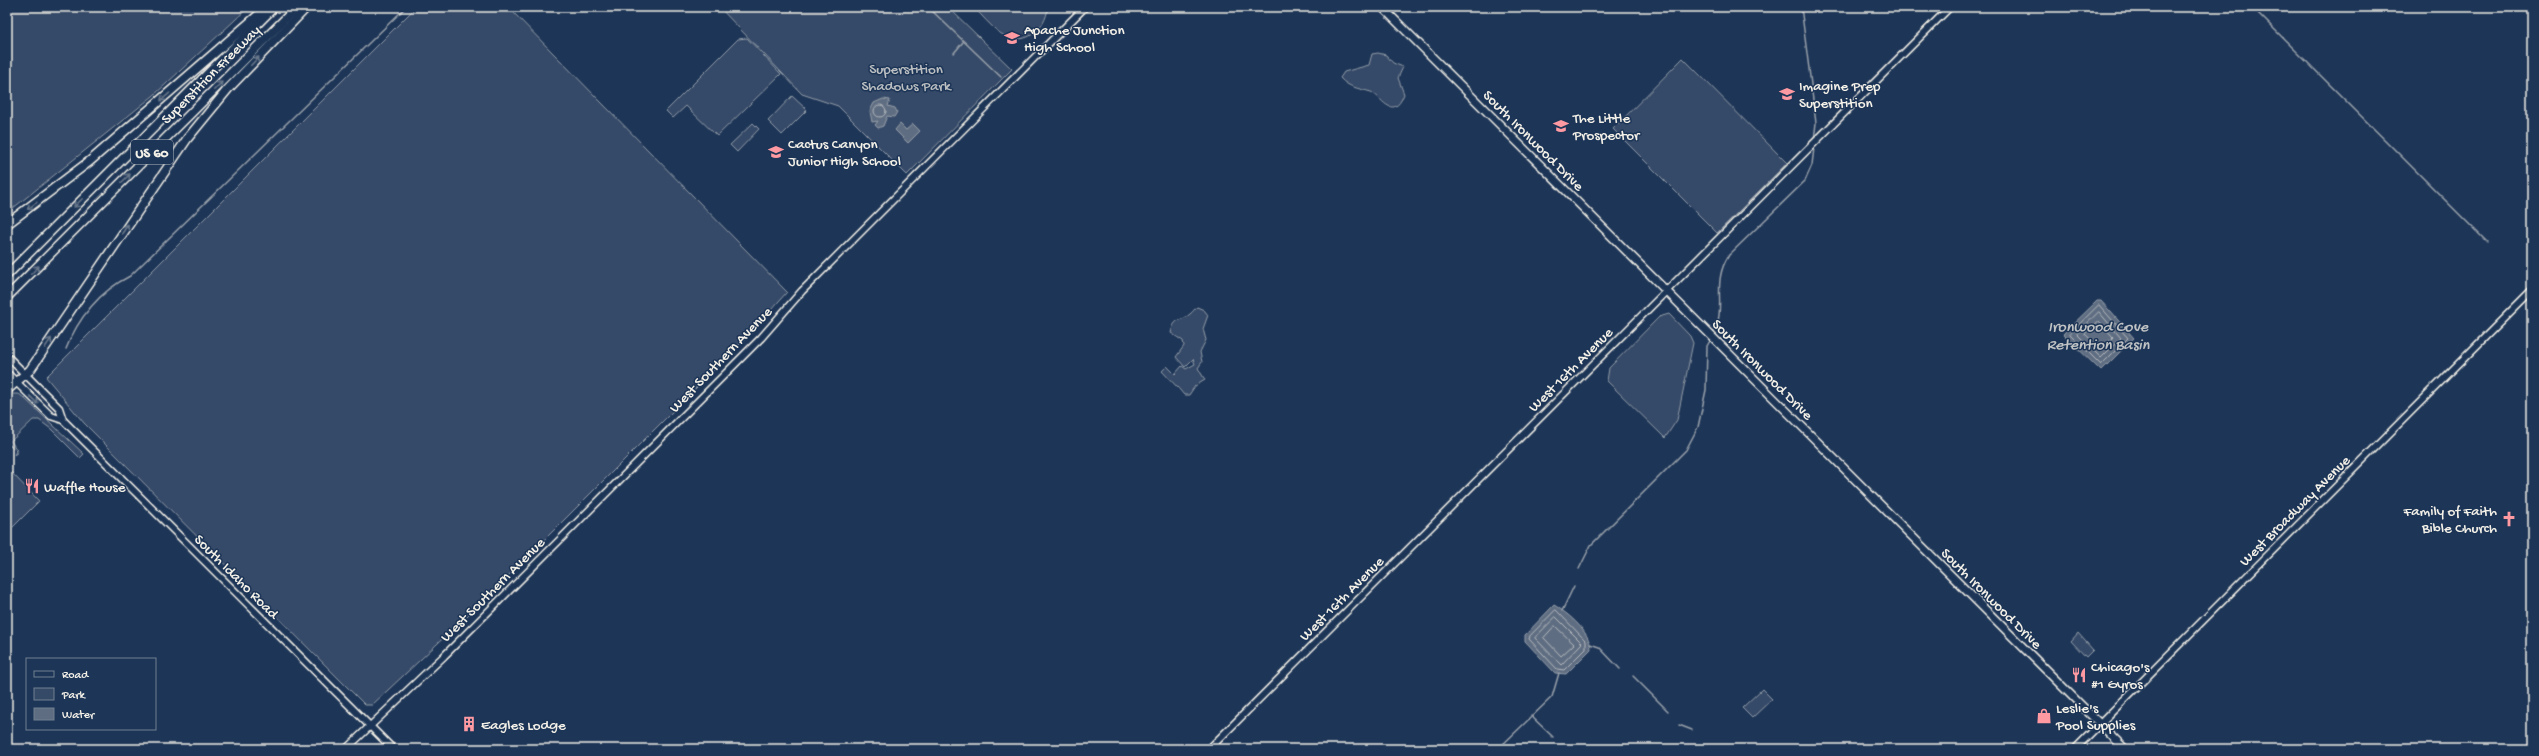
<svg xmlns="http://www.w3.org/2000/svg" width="2539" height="756" viewBox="0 0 2539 756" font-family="'Gochi Hand',sans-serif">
  <rect width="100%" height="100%" fill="#1d3557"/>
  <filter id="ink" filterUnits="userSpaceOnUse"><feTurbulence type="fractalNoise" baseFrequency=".025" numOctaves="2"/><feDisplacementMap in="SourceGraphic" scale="8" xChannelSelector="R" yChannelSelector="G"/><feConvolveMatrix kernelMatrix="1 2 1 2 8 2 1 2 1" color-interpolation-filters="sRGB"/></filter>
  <g filter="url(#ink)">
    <!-- green -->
    <g fill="#354a67" stroke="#949ea8">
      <path d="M7,7H249L153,96L7,213Z"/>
      <path d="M416,7H508L787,292L747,337L485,599L372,705H365L84,423L46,377Z"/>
      <path d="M719,7H948L1012,69L907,175L838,106L802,94Z"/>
      <path d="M973,7H1048C1046,31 1022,49 1000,33C990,26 982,15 973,7Z"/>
      <path d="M747,38L781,74L717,136L686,106L673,118L666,111L738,39Z"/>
      <path d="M1378,53L1386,55L1393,63L1403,67L1398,78L1404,94C1393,123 1380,95 1371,92C1358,88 1349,88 1340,78L1344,72L1369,65L1372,54Z"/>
      <path d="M1683,58L1787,163L1717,233L1613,129Z"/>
      <path d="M792,96L807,110L782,135L768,121Z"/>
      <path d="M753,123L759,129L737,152L730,145Z"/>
      <path d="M1197,307L1204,310L1208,315L1203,329L1206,340L1200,352L1202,362L1198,368L1205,380L1195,386L1189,395H1184C1177,386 1170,380 1162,371L1167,366L1175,374L1182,366L1186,369L1195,364L1193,359L1185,367L1176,357L1184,346L1183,341L1171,333C1175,316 1180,323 1190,314C1193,312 1194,309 1197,307Z"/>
      <path d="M1669,314L1690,336L1693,343L1677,420L1665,438L1607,381L1609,368L1659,317Z"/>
      <path d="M11,394H19L24,398L84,454L80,458L51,429L39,420H33L11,441L18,452L14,455L16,451L10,445L7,448V396Z"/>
      <path d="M7,468L39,501L7,533Z"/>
      <path d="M2078,633L2093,650L2086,657L2071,641Z"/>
      <path d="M1762,689L1772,699L1752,718L1742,708Z"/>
    </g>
    <!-- water -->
    <g fill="#5e6d82" stroke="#9aa2ab">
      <path d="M883,99L890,100L888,106L895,108L897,112L894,117L887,116L883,126L878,128L875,125L878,121L872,122L870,111L874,103Z"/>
      <path d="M900,124L906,130L913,124L920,131L908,143L895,130Z"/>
      <path d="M2097,301H2101L2134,338L2101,371L2063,334Z"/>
      <path d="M1554,605C1569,614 1590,632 1591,649L1566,674L1555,673L1525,641V635Z"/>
    </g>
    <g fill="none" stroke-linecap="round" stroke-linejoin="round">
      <!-- shore -->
      <g stroke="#b8bcbf" stroke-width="1">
        <circle cx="880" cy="111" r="6"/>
        <path d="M2099,305L2128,338L2101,365L2070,334Z"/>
        <path d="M2099,312L2121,338L2101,358L2077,334Z"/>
        <path d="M2099,321L2113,337L2101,349L2085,334Z"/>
        <path d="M1556,610L1586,641V648L1564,670L1557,669L1529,639L1530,636Z"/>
        <path d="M1556,617L1582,643L1561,665L1535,638Z"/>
        <path d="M1555,626L1574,644L1561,656L1544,638Z"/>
      </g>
      <!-- stream -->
      <g stroke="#9aa2ab" stroke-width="1.5">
        <path d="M928,7L1001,77"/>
        <path d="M1801,7L1816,123L1814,140"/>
        <path d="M2252,7L2487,242"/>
        <path d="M954,53L963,42"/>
        <path d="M1713,334C1728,306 1710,284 1729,255L1805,181L1812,165L1814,148"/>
        <path d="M66,349C78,318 100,291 130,276L406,7"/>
        <path d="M1579,569L1591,545L1686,450L1698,427L1706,390L1707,346L1711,339"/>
        <path d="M1562,611L1574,586"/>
        <path d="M1590,644L1599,647L1620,669"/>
        <path d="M1633,676L1668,711"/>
        <path d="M1531,716L1553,737"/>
        <path d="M1679,725L1692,730"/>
        <path d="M1565,746L1568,749"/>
        <path d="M1498,749L1552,697L1559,673"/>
      </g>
      <!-- secondary casing -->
      <g stroke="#f4f1e8" stroke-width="9">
        <g id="secondary">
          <path d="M7,356L59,408L63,420"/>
          <path d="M7,373L51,416L63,420L393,749"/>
          <path d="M346,749L444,656L761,338L802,291L1085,7"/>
          <path d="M1209,749L1950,7"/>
          <path d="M2075,749L2532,290"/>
        </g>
      </g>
      <!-- primary casing -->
      <g stroke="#f4f1e8" stroke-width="10">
        <path id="primary" d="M1382,7L2125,749"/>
      </g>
      <!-- highway casing -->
      <g stroke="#f4f1e8" stroke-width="11">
        <g id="highway">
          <path d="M7,224L90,161L263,11"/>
          <path d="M7,275L274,7"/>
          <path d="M7,297L297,7"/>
          <path d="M7,390L30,370L187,139L228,89L307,7"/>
        </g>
      </g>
      <!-- secondary -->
      <use href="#secondary" stroke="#1d3557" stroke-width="6"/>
      <!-- primary -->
      <use href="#primary" stroke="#1d3557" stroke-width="7"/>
      <!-- highway -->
      <use href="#highway" stroke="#1d3557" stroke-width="8"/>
    </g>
    <!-- one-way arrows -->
    <defs><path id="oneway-shaft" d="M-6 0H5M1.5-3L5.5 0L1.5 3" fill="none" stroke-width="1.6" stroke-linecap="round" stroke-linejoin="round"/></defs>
    <g stroke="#68778a">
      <use href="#oneway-shaft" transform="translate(255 61) rotate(-46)"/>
      <use href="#oneway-shaft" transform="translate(218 86) rotate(-45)"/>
      <use href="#oneway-shaft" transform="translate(165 97) rotate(139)"/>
      <use href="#oneway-shaft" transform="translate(126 178) rotate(-45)"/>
      <use href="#oneway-shaft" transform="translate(78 203) rotate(135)"/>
      <use href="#oneway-shaft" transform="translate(32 206) rotate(143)"/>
      <use href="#oneway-shaft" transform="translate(125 229) rotate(-57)"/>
      <use href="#oneway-shaft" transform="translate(35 270) rotate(-45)"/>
      <use href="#oneway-shaft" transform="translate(48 343) rotate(-56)"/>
      <use href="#oneway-shaft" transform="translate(34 400) rotate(44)"/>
    </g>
  </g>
  <!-- icons -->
  <defs>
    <g id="school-bare" transform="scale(1.2)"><path d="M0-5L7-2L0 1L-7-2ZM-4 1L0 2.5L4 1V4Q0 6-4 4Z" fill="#ff9aa2" stroke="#1d3557" stroke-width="2.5" paint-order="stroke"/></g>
    <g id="restaurant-bare" transform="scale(1.2)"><path d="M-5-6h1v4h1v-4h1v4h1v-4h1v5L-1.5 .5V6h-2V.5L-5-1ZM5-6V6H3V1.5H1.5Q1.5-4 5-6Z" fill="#ff9aa2" stroke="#1d3557" stroke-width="2.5" paint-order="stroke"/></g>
    <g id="church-bare" transform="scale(1.2)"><path d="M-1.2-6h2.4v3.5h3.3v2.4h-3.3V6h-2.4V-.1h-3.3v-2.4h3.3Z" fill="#ff9aa2" stroke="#1d3557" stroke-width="2.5" paint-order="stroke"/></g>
    <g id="shop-bare" transform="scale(1.2)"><path d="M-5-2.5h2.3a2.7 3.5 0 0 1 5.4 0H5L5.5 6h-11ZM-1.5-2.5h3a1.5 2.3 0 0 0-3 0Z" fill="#ff9aa2" stroke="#1d3557" stroke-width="2.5" paint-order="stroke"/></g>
    <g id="building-bare" transform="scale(1.2)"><path d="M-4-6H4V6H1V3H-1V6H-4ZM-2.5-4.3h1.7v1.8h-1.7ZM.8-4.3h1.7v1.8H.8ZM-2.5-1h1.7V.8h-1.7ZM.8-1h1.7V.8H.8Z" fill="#ff9aa2" stroke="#1d3557" stroke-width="2.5" paint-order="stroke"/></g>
  </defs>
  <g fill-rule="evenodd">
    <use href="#school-bare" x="1012" y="38"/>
    <use href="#school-bare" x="1787" y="94"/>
    <use href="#school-bare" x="1561" y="126"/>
    <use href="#school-bare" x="776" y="152"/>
    <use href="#restaurant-bare" x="32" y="486"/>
    <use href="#church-bare" x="2509" y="519"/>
    <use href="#restaurant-bare" x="2079" y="675"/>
    <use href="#shop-bare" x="2044" y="716"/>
    <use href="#building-bare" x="469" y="724"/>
  </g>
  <g text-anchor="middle" stroke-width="3" stroke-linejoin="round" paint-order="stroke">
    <!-- shield labels -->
    <rect fill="#1d3557" stroke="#b4b9bc" stroke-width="1" x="131" y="140" width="42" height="24" rx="3"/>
    <g font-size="14" font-weight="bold" fill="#f4f1e8">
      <text x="152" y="157">US 60</text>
    </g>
    <!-- poi labels -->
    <g font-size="15" fill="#f4f1e8" stroke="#1d3557" text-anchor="start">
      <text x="1024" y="34">Apache Junction<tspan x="1024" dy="17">High School</tspan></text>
      <text x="1799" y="90">Imagine Prep<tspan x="1799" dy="17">Superstition</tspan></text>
      <text x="1573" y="122">The Little<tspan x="1573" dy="17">Prospector</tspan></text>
      <text x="788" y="148">Cactus Canyon<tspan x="788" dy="17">Junior High School</tspan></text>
      <text x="44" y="491">Waffle House</text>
      <text x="2497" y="515" text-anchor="end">Family of Faith<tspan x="2497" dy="17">Bible Church</tspan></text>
      <text x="2091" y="671">Chicago's<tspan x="2091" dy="17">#1 Gyros</tspan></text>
      <text x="2056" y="712">Leslie's<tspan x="2056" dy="17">Pool Supplies</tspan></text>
      <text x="481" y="729">Eagles Lodge</text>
    </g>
    <!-- park labels -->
    <g font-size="15" fill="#bbbfc1" stroke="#1d3557">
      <text x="906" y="73">Superstition<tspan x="906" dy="17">Shadows Park</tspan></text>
    </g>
    <!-- street labels -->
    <g font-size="15" fill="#f4f1e8" stroke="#1d3557">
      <text transform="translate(210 74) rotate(-45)" y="5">Superstition Freeway</text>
      <text transform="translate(1534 140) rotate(45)" y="5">South Ironwood Drive</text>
      <text transform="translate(720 359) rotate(-46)" y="5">West Southern Avenue</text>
      <text transform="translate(1570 369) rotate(-45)" y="5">West 16th Avenue</text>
      <text transform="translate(1763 369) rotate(45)" y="5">South Ironwood Drive</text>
      <text transform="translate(2294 510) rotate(-45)" y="5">West Broadway Avenue</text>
      <text transform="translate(237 576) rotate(45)" y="5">South Idaho Road</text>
      <text transform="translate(492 589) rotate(-45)" y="5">West Southern Avenue</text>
      <text transform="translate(1341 598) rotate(-45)" y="5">West 16th Avenue</text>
      <text transform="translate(1992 598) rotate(45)" y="5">South Ironwood Drive</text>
    </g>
    <!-- water labels -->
    <g font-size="16" font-style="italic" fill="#c0c3c4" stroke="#1d3557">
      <text x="2098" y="331">Ironwood Cove<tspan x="2098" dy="18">Retention Basin</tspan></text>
    </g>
  </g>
  <!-- margin -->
  <rect width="2539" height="756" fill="none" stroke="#1d3557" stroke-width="24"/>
  <rect x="12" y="12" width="2515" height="732" fill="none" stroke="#f4f1e8" stroke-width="1.5" filter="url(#ink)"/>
  <!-- legend -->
  <rect x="26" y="658" width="130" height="72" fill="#1d3557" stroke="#738091"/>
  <rect x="34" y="671" width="20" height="6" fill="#1d3557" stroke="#738091"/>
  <text x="62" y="678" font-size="12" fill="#f4f1e8">Road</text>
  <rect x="34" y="688" width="20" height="12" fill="#354a67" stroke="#738091"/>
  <text x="62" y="698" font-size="12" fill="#f4f1e8">Park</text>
  <rect x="34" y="708" width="20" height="12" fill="#5e6d82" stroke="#738091"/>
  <text x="62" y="718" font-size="12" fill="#f4f1e8">Water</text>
</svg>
